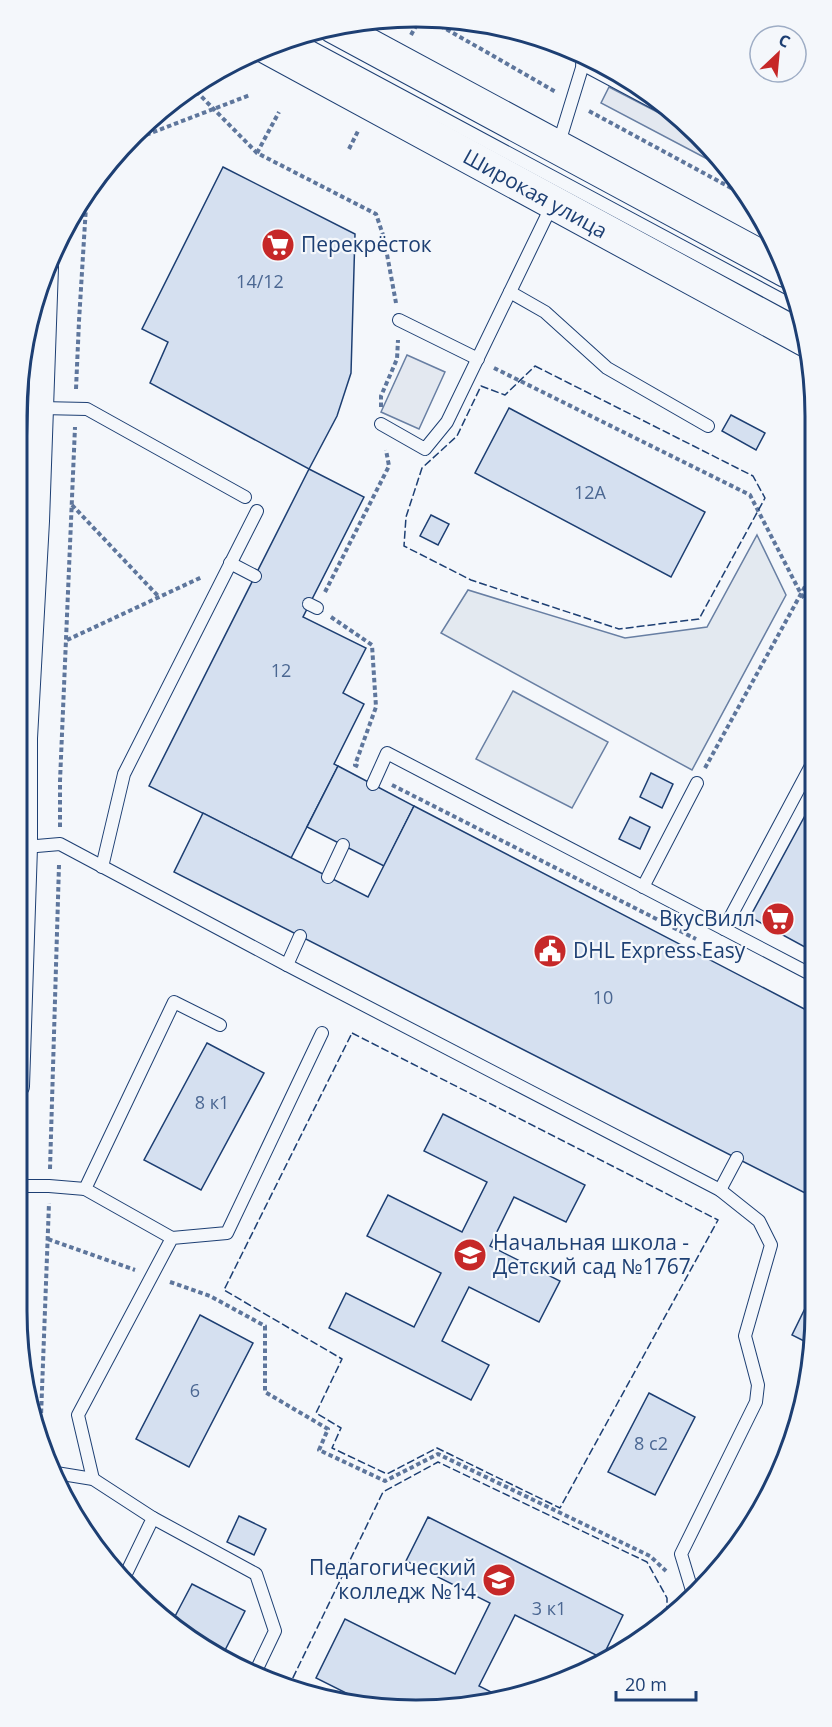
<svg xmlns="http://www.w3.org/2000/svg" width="832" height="1727" viewBox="0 0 832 1727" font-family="'Open Sans',sans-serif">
  <rect width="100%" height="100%" fill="#f4f7fb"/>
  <!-- green -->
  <g fill="#e3e9f0" stroke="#687fa3" stroke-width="1.5">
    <path d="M757,535L786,595L692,770L441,633L468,590L625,638L707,627Z"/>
    <path d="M513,691L608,742L572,808L476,759Z"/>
  </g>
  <!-- parking -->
  <g fill="#e3e8f0" stroke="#687fa3" stroke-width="1.5">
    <path d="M609,87L690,129L732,172L601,103Z"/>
    <path d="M407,355L445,372L419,429L381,412Z"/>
  </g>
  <!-- building -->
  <g fill="#d5e0f0" stroke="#1d3f73" stroke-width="1.5">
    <path d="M223,167L355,234L351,373L337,416L309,469L150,383L168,342L142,329Z"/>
    <path d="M509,408L705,512L671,577L475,473Z"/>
    <path d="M731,415L765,433L756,450L722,431Z"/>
    <path d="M309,469L364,497L303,617L366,648L343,693L364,704L334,764L338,766L291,858L149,786Z"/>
    <path d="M431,515L449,524L438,545L420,536Z"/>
    <path d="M338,766L414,806L384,866L307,827Z"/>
    <path d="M651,773L673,784L662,808L640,797Z"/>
    <path d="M814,799V952L750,917Z"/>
    <path d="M414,806L814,1014L815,1120L813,1123H815V1198L174,872L203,813L368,897Z"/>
    <path d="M630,817L650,827L640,849L619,839Z"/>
    <path d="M207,1043L264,1073L201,1190L144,1160Z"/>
    <path d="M443,1114L585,1185L566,1222L514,1197L490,1246L560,1281L539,1322L469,1287L442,1341L489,1365L471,1400L329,1328L346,1293L414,1327L441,1273L367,1236L388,1195L462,1232L487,1182L424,1151Z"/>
    <path d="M815,1288V1311L812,1345L792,1335Z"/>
    <path d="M200,1315L253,1343L189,1467L136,1439Z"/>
    <path d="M649,1393L695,1417L655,1495L608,1472Z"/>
    <path d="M239,1516L266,1529L254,1555L227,1542Z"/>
    <path d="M428,1517L623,1615L602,1658L515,1615L479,1686L501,1697L468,1707L368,1704L316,1678L345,1619L455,1674L490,1603L406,1561Z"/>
    <path d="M192,1584L245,1611L221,1658L194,1643L172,1622Z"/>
  </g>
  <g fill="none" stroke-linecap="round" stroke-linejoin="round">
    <!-- lane casing -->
    <g stroke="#1d3f73" stroke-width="14">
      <g id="lane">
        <path d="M294,38L797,308"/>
        <path d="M582,64L672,112"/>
        <path d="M558,146L585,58"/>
        <path d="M510,292L545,312L607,368L708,426"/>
        <path d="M399,320L478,359"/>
        <path d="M41,408L87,409L245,497"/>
        <path d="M381,424L425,449L447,422L552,205"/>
        <path d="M17,515L37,521"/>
        <path d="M230,563L255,576"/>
        <path d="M309,604L317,608"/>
        <path d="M373,784L387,753L814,976"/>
        <path d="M25,847L60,844L287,965L300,936"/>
        <path d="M102,867L124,774L257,511"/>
        <path d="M328,877L343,845"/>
        <path d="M643,887L697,783"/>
        <path d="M724,929L813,762"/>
        <path d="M287,965L720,1190L759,1221L771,1245L745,1336L758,1385L756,1402L681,1554L694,1597"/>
        <path d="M812,1013L814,1009"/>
        <path d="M17,1186H49L85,1189L172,1238"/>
        <path d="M85,1189L174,1002L220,1025"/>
        <path d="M720,1190L737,1158"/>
        <path d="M56,1473L93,1479L153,1518L124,1578"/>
        <path d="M93,1479L78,1415L172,1238L227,1233L322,1033"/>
        <path d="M153,1518L256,1574L275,1631L254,1675"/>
      </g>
    </g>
    <!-- street casing -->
    <g stroke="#1d3f73" stroke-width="26">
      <path id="street" d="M17,1086L25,847V738L37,521L46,267"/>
    </g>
    <!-- secondary casing -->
    <g stroke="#1d3f73" stroke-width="35">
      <g id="secondary">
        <path d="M333,26L787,271"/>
        <path d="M265,46L806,340"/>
      </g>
    </g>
    <!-- path -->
    <g stroke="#5e769c" stroke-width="4" stroke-dasharray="4.5 3" stroke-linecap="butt">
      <path d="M427,18L556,92"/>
      <path d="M411,35L421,17"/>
      <path d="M191,86L257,153L376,214L384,238L396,303"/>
      <path d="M589,111L746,196"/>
      <path d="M125,143L250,95"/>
      <path d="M349,149L358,131"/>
      <path d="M257,153L279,112"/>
      <path d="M494,368L750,495L801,594L813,610"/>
      <path d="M76,389L79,321L87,190"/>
      <path d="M381,407V396L397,359L398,340"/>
      <path d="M72,505L159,597"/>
      <path d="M325,592L389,466L386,450"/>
      <path d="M331,617L372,645L376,707L355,765L359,767"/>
      <path d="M67,640L202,577"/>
      <path d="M705,768L813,572"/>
      <path d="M392,785L696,939"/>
      <path d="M60,827V781L75,427"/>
      <path d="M50,1169L59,865"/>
      <path d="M48,1239L135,1270"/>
      <path d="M170,1282L210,1296L265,1326V1392L328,1429L319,1450L385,1481L438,1454L650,1556L666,1571"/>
      <path d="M40,1443L49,1203"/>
      <path d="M272,1681L284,1686"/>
    </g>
    <!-- lane -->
    <use href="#lane" stroke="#f4f7fb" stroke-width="12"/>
    <!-- street -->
    <use href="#street" stroke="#f4f7fb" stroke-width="24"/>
    <!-- secondary -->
    <use href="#secondary" stroke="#f4f7fb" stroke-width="33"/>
    <!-- fence -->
    <g stroke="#1d3f73" stroke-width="1.5" stroke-dasharray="8 3" stroke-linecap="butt">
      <path d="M535,366L753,476L765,498L699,619L619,629L471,580L404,546L406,517L422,468L457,436L481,386L505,395Z"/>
      <path d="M352,1033L718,1220L560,1508L437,1448L387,1474L332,1448L341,1428L316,1413L342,1359L224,1290Z"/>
      <path d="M288,1688L383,1492L438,1462L647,1562L667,1598V1616"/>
    </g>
  </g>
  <!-- icons -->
  <defs>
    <g id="supermarket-disc" transform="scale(1.725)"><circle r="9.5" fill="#c62828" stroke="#f4f7fb"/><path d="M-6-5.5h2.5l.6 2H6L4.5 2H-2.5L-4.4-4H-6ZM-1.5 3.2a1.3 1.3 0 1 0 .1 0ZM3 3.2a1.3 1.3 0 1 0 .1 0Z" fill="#fff"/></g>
    <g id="civic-disc" transform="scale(1.725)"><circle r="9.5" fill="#c62828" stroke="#f4f7fb"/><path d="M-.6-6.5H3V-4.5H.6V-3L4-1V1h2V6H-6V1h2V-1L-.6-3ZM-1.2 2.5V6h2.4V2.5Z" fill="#fff"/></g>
    <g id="school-disc" transform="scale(1.725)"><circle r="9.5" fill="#c62828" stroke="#f4f7fb"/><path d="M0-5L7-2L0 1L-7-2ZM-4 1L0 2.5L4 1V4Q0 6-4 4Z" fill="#fff"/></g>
    <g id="university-disc" transform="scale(1.725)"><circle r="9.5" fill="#c62828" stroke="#f4f7fb"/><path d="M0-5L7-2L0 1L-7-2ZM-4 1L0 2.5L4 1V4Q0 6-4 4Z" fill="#fff"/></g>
  </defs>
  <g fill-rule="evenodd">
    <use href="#supermarket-disc" x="278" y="245"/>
    <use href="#supermarket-disc" x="778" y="919"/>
    <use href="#civic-disc" x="550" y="951"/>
    <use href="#school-disc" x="470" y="1255"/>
    <use href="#university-disc" x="499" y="1580"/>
  </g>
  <g text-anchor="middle" stroke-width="4.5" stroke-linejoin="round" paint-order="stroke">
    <!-- number labels -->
    <g font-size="18" fill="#4b6792">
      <text x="260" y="288">14/12</text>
      <text x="590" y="499">12А</text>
      <text x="281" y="677">12</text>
      <text x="603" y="1004">10</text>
      <text x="212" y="1109">8 к1</text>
      <text x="195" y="1397">6</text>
      <text x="651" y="1450">8 с2</text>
      <text x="549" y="1615">3 к1</text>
    </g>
    <!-- street labels -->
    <g font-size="21" fill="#1d3f73" stroke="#f4f7fb">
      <text transform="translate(535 194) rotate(29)" y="7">Широкая улица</text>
    </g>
    <!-- poi labels -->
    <g font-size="21" fill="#1d3f73" stroke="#f4f7fb" text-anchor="start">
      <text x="301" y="252">Перекрёсток</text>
      <text x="755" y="926" text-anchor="end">ВкусВилл</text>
      <text x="573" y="958">DHL Express Easy</text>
      <text x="493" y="1250">Начальная школа -<tspan x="493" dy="24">Детский сад №1767</tspan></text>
      <text x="476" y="1575" text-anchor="end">Педагогический<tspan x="476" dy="24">колледж №14</tspan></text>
    </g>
  </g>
  <!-- crop -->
  <path d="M0 0H832V1727H0ZM416 27H416A389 389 0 0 1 805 416V1311A389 389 0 0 1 416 1700H416A389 389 0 0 1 27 1311V416A389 389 0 0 1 416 27Z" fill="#f4f7fb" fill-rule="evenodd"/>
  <path fill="none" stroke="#1d3f73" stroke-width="3" d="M416 27H416A389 389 0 0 1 805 416V1311A389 389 0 0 1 416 1700H416A389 389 0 0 1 27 1311V416A389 389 0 0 1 416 27Z"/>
  <!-- north arrow -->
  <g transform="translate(778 54) rotate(26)"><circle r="28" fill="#f4f7fb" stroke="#9eadc5" stroke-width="1.5"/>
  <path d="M0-4.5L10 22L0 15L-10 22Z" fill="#c62828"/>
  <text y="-9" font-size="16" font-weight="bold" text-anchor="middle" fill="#1d3f73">С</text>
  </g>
  <!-- scale -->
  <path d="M616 1691v9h80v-9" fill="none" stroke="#1d3f73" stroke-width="3"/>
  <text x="625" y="1691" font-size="18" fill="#1d3f73" stroke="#f4f7fb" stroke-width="4.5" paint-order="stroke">20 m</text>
</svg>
